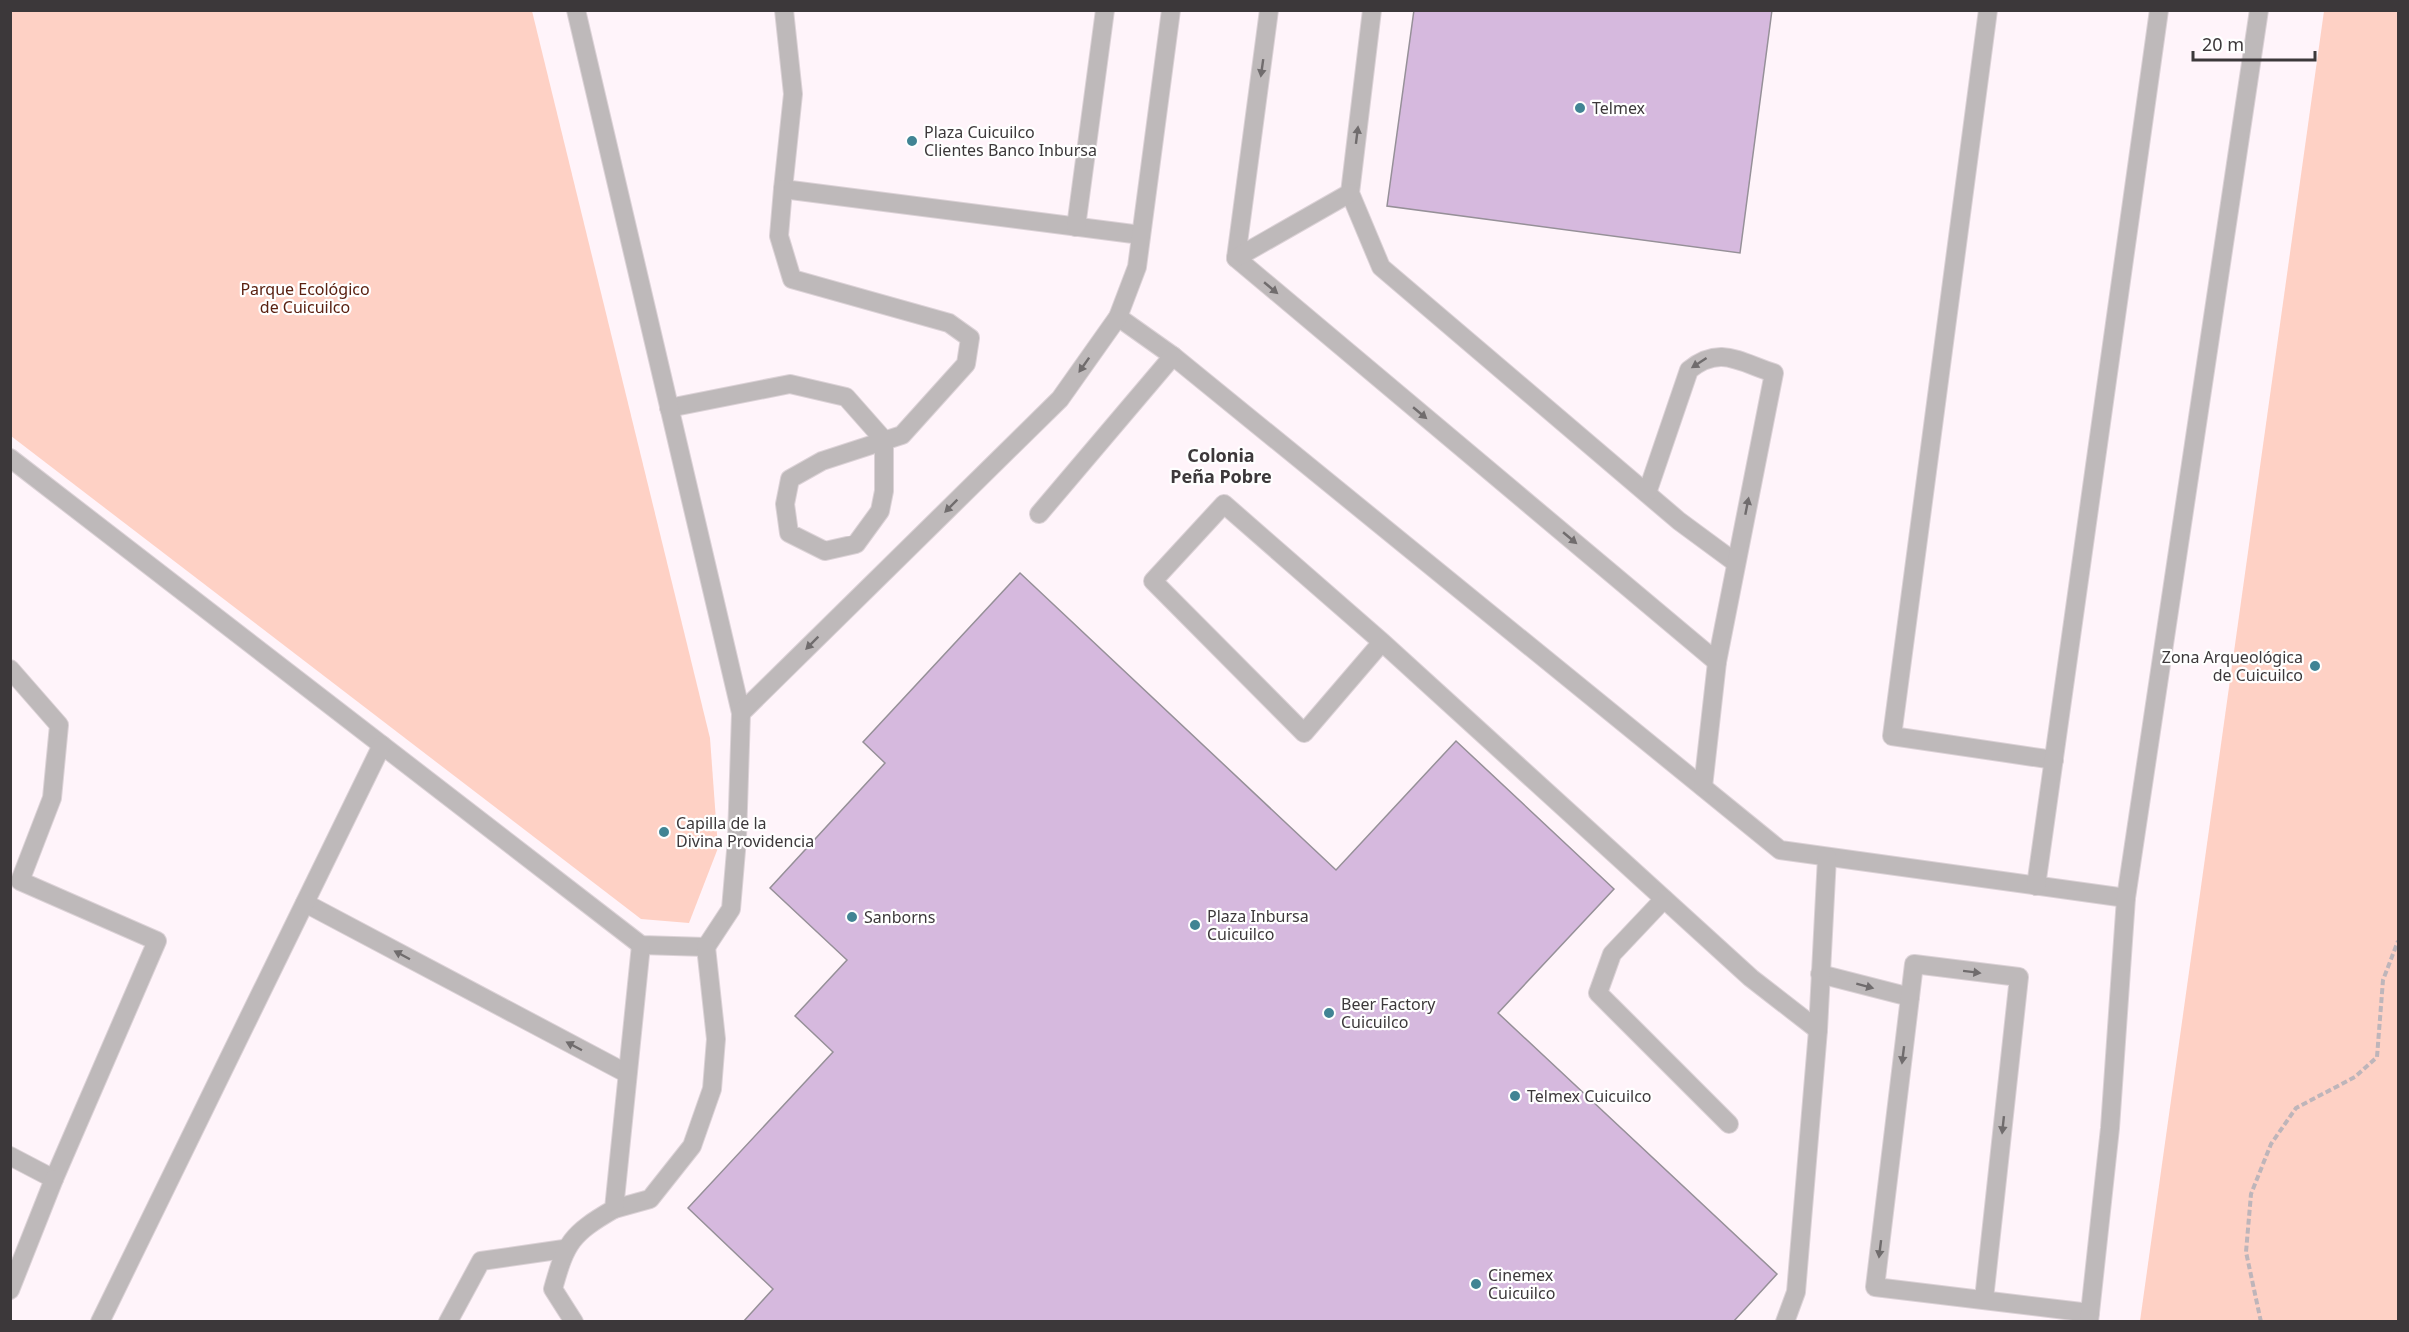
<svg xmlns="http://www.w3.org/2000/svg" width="2409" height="1332" viewBox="0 0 2409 1332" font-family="'Noto Sans',sans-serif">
  <rect width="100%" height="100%" fill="#fff4fa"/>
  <!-- green -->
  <g fill="#fed1c5">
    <path d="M10,11H532L710,738L718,848L689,923L641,919L11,436Z"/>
    <path d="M2324,11H2398V1321H2140Z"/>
  </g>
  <!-- building -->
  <g fill="#d6b9de" stroke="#969098" stroke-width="1.5">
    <path d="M1414,10H1772L1740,253L1387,206Z"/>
    <path d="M1020,573L1336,870L1456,741L1614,889L1498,1013L1777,1274L1733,1322H743L773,1289L688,1208L833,1052L795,1016L847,960L770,888L885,763L863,742Z"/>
  </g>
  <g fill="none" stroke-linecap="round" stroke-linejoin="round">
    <!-- service casing -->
    <g stroke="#dcd2d7" stroke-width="20">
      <g id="service">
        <path d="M784,10L793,94L783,189L1141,235"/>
        <path d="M1269,10L1236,258L1717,662"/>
        <path d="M1372,10L1350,193L1381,267L1679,521L1736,563"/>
        <path d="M1988,10L1892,736L2054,760"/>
        <path d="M1076,227L1105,10"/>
        <path d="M1236,258L1350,193"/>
        <path d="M1118,317L1173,356L1780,850L2126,898"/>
        <path d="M669,408L790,384L846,397L884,440V491L880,511L856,544L825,551L789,533L785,504L790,479L822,461L902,435L966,364L970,338L949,323L792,279L779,236L783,189"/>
        <path d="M10,458L641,945L706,947L731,909L737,839L741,713L576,10"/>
        <path d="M1647,493L1689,370C1720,345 1739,362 1774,373L1717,662L1703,787"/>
        <path d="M1039,514L1173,356"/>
        <path d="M1382,642L1304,733L1153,581L1224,504L1382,642L1751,978L1818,1030"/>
        <path d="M741,713L1060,399L1118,317L1137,267L1171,10"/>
        <path d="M2036,886L2159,10"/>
        <path d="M1664,899L1612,954L1598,993L1729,1124"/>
        <path d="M305,903L626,1073"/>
        <path d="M1820,974L1910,997"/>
        <path d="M614,1209L650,1199L692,1146L712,1089L716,1039L706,947"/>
        <path d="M1984,1299L2019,977L1914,964L1875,1287L2090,1313"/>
        <path d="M100,1322L382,745"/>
        <path d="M448,1322L481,1261L564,1249"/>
        <path d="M574,1322L553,1289C566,1242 571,1234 614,1209L641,945"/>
        <path d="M1785,1322L1796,1292L1818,1030L1827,857"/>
        <path d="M2089,1322L2110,1128L2126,898L2259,10"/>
      </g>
    </g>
    <!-- minor casing -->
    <g stroke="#dcd2d7" stroke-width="20">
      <g id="minor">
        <path d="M10,669L59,725L52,798L20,881L157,941L54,1179L10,1156"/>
        <path d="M10,1290L54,1179"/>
      </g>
    </g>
    <!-- path -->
    <path stroke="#beb5ba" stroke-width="4" stroke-dasharray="6 3" stroke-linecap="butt" d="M2261,1322L2246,1252L2251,1194L2271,1144L2296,1108L2355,1077L2377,1057L2383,980L2398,941"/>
    <!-- service -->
    <use href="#service" stroke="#beb9ba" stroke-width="18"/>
    <!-- minor -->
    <use href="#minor" stroke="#beb9ba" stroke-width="18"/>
  </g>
  <!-- one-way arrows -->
  <defs><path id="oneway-solid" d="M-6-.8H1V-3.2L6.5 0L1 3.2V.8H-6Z" transform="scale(1.5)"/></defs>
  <g fill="#706c6d">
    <use href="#oneway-solid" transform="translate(1262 68) rotate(98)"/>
    <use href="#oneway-solid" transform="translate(1357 135) rotate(-83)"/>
    <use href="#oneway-solid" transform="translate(1271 288) rotate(40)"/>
    <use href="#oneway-solid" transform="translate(1699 363) rotate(147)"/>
    <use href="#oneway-solid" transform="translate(1084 365) rotate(125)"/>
    <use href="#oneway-solid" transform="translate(1420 413) rotate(40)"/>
    <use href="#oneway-solid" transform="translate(951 506) rotate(135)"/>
    <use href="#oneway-solid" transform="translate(1747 506) rotate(-79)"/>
    <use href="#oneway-solid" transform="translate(1570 538) rotate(40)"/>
    <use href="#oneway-solid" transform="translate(812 643) rotate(135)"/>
    <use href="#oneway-solid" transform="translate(402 955) rotate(-152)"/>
    <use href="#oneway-solid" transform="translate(1972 972) rotate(7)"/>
    <use href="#oneway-solid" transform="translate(1865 986) rotate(15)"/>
    <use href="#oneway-solid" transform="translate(574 1046) rotate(-152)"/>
    <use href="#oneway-solid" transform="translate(1903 1055) rotate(97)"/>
    <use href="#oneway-solid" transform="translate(2003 1125) rotate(96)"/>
    <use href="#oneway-solid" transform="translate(1880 1249) rotate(97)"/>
  </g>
  <!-- markers -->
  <g fill="#418494" stroke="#fff" stroke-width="2">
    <circle cx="1580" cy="108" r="6"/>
    <circle cx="912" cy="141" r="6"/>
    <circle cx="2315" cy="666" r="6"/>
    <circle cx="664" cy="832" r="6"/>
    <circle cx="852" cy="917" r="6"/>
    <circle cx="1195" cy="925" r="6"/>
    <circle cx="1329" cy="1013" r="6"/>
    <circle cx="1515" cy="1096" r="6"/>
    <circle cx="1476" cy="1284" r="6"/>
  </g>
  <g text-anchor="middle" stroke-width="4.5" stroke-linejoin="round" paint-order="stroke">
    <!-- poi labels -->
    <g font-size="16" fill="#3c383a" stroke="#fff" text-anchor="start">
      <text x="1592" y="114">Telmex</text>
      <text x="924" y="138">Plaza Cuicuilco<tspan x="924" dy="18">Clientes Banco Inbursa</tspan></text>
      <text x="2303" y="663" text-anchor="end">Zona Arqueológica<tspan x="2303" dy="18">de Cuicuilco</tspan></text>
      <text x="676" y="829">Capilla de la<tspan x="676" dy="18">Divina Providencia</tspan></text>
      <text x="1207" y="922">Plaza Inbursa<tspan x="1207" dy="18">Cuicuilco</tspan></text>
      <text x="864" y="923">Sanborns</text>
      <text x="1341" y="1010">Beer Factory<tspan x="1341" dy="18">Cuicuilco</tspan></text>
      <text x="1527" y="1102">Telmex Cuicuilco</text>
      <text x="1488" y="1281">Cinemex<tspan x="1488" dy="18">Cuicuilco</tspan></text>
    </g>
    <!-- park labels -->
    <g font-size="16" fill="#5a2010" stroke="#fff">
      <text x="305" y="295">Parque Ecológico<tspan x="305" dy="18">de Cuicuilco</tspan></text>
    </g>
    <!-- neighbourhood labels -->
    <g font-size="18" font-weight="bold" fill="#3c383a" stroke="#fff">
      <text x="1221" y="462">Colonia<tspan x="1221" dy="21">Peña Pobre</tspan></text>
    </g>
  </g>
  <!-- border -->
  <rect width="2409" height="1332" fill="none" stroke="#3c383a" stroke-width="24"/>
  <!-- scale -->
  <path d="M2193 51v9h122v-9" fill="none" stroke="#3c383a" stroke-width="3"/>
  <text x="2202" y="51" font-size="18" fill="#3c383a" stroke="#ffffff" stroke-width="4.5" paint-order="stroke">20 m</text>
</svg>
